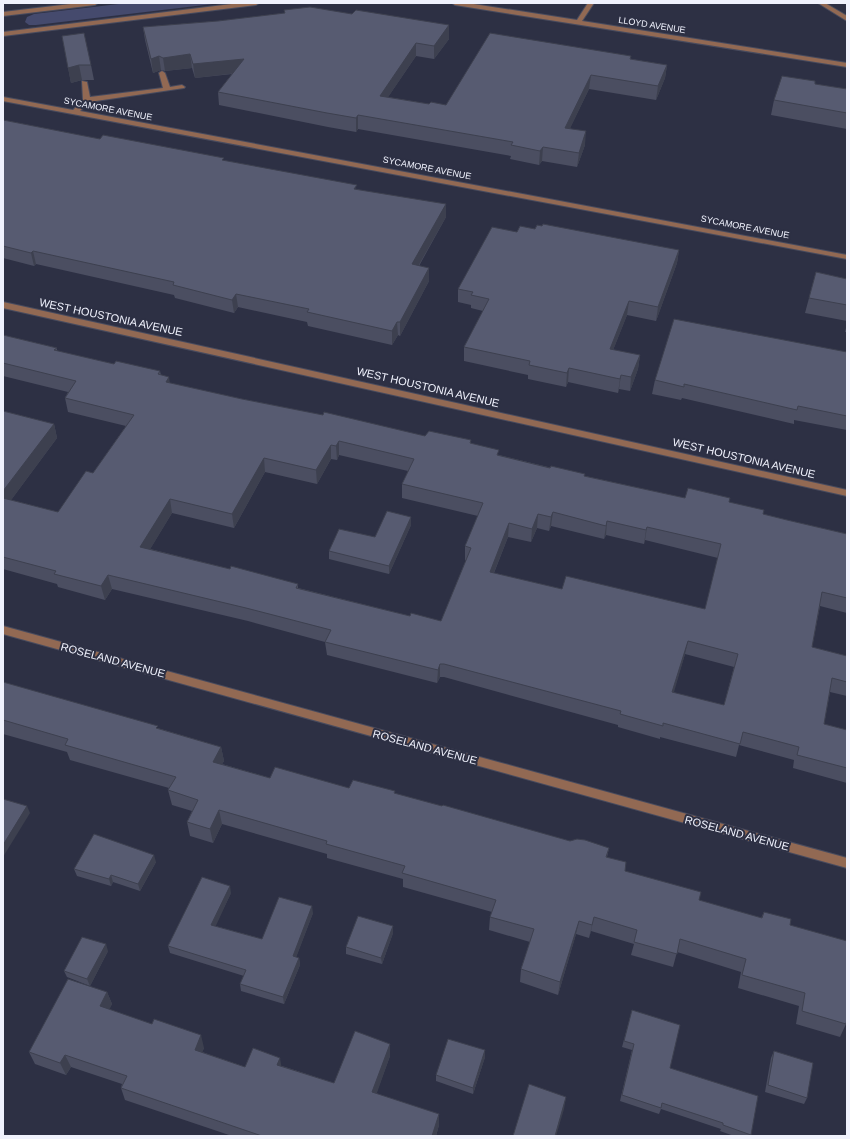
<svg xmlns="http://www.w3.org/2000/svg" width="850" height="1139" viewBox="0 0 850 1139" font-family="Helvetica,sans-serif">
  <rect width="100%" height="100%" fill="#2d3044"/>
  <!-- green -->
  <path fill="#454a6d" d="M127,3H221L36,25H29L25,22L27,17L34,14Z"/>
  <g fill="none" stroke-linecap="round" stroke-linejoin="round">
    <!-- minor casing -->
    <g stroke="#484b5e" stroke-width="2">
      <g id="minor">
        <path d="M79,3H98L95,5L3,16V12Z"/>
        <path d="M240,3H259L256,5L3,36V32Z"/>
        <path d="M452,3H467L577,20L588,3H594L582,21L847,63V67L455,5Z"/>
        <path d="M818,3H825L847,16V21Z"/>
        <path d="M162,71L165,73L170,87L182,85L185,87L184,88L89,102L80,111L847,255V259L3,101V97L73,110L83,100L82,81L87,82L90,97L163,88L159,73Z"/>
        <path d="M3,302L847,490V496L3,308Z"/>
        <path d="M3,626L847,858V868L3,634Z"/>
      </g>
    </g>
    <!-- minor -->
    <use href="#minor" fill="#926953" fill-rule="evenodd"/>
  </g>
  <!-- wall -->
  <g fill="#4b4e61" fill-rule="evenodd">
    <path d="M284,10L352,14L449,25V39L434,59L416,56L388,97L429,104L446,105L631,56V59L667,65L665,78L656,100L589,89L570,128L585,145L577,167L542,161L539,165L510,159L511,156L358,129L356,132L328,127L219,105L218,92L232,74L195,78L192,68L165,71L161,70L153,73L145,40L143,27L218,21L285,13Z"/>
    <path d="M62,36L91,65L94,80H82L71,83Z"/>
    <path d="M815,84L847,89V129L771,115L774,100Z"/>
    <path d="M3,120L100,139L224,161L357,189L446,217L419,266L429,268V281L400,336L398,335L392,345L308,326L307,322L238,307L234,313L175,298L174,295L36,264L34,266L3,258Z"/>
    <path d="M535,229L679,250L677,263L656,321L627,315L613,350L640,355L638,369L630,391L619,389L618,393L568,382L566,387L528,379V375L464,361V347L483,311L471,308V305L458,302V289L517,232Z"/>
    <path d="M816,272L847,279V321L805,313Z"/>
    <path d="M847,324V332H845Z"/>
    <path d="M3,335L57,348V351L114,364L160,371L161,375L170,383L242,399L425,436L471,440V443L499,455L585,476L685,498L729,502L763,514L787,520L847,534V613L820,606L812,647L847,656V696L830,692L824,724L847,730V783L793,768L794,760L739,745L736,757L660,737V739L618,727V725L444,677H440L437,683L327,655L325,642L248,621L112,589L105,600L58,587L57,584L3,569V411L54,424L57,438L11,500L58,512L93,473L126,426L68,412L65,398L68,392L3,376ZM339,455L408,471L402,484V498L478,516L465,546V560H466L441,621L410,616L298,588V584L230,569L150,549L172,513L234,528L265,472L317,484L331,459L337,460ZM551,526L604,539L606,535L644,544L645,540L718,558L705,609L562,589L494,573L508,537L531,542L537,528L549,531ZM685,654L734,667L724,705L673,693Z"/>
    <path d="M847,352V430L794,420V424L682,398L681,400L652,394L655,380Z"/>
    <path d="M411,517V525L389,574L329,559V551L375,537Z"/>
    <path d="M3,682L221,747L224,761L222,764L270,778L349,788L395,791V794L570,841L609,848L607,857L625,871L699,900L761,918L764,912L790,925L846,1024L840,1037L796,1024L799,1006L738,988L741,972L677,952L673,967L631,955L634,944L591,931L589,938L576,934L558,995L520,982L521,969L530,942L489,930L490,917L492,912L403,887V879L327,858V854L222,824L213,843L190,836L187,822L192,811L172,805L168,790L169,788L70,760L67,752L3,734Z"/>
    <path d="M156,862L140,891L113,882L111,886L77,876L74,869Z"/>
    <path d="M231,893L215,926L262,939L313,913L296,957L299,958L300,965L284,1004L241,991L240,984L244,976L170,953L168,946Z"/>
    <path d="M393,933L382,964L346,954V947Z"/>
    <path d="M108,951L90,986L67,977L64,971Z"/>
    <path d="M107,992L112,1004L109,1009L204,1048L202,1052L245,1067L282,1066L334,1083L390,1044V1056L376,1094L439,1114V1125L436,1136H232L125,1100L121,1088L122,1084L71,1067L66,1075L35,1064L29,1052Z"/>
    <path d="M632,1010L670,1068L751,1135V1136H734L720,1131L721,1129L661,1109L659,1114L620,1101L632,1050L622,1047Z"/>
    <path d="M774,1051L807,1098L804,1104L765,1092L771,1058Z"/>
    <path d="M485,1057L473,1094L436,1081V1075Z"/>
  </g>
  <!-- shaded-wall -->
  <g fill="#3d404f">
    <path d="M449,25V39L434,59V46Z"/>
    <path d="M416,43V56L380,109V96Z"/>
    <path d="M190,54L192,68L165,71L163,58Z"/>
    <path d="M159,56L161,70L153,73L151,59Z"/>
    <path d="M244,59L246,72L195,78L193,64Z"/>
    <path d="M79,65L82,80L71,83L68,68Z"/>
    <path d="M667,65L665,78L656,100L658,86Z"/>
    <path d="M591,75L589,89L564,141L565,128Z"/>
    <path d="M358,115V129L356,132V118Z"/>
    <path d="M586,131L585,145L577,167L579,153Z"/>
    <path d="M543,147L542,161L539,165L540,151Z"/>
    <path d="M446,204V217L412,277V264Z"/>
    <path d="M679,250L677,263L656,321L658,307Z"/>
    <path d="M33,251L36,264L34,266L31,253Z"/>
    <path d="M429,268V281L400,336V322Z"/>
    <path d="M236,294L238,307L234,313L232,300Z"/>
    <path d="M629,301L627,315L608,363L610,349Z"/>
    <path d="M397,322L398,335L392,345V331Z"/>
    <path d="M640,355L638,369L630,391L631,377Z"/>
    <path d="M569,368L568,382L566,387L567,373Z"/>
    <path d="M621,375L619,389L618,393L620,379Z"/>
    <path d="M169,377L171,391L166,382Z"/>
    <path d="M54,424L57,438L3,511V491Z"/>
    <path d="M339,441V455L337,460L336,446Z"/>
    <path d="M331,445V459L317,484L316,470Z"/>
    <path d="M264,458L265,472L234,528L232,514Z"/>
    <path d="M170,499L172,513L143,561L140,547Z"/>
    <path d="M553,512L551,526L549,531L551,517Z"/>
    <path d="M538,514L537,528L531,542L532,529Z"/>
    <path d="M411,517V525L389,574V566Z"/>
    <path d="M607,521L606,535L604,539L606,526Z"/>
    <path d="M509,523L508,537L489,585L490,572Z"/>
    <path d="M647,527L645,540L644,544L646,530Z"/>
    <path d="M108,575L112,589L105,600L101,586Z"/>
    <path d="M688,641L685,654L670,706L672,692Z"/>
    <path d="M440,664V677L437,683L438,670Z"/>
    <path d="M221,747L224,761L216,776L213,762Z"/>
    <path d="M27,806L30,813L3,857V845Z"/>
    <path d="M219,810L222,824L213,843L210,829Z"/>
    <path d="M154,855L156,862L140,891L138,884Z"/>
    <path d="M111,875L113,882L111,886L109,879Z"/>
    <path d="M230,886L231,893L213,932L211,925Z"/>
    <path d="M312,906L313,913L294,963L293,956Z"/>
    <path d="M594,917L591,931L589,938L592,925Z"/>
    <path d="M579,921L576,934L558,995L560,982Z"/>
    <path d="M393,926V933L382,964L381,958Z"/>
    <path d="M106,944L108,951L90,986L87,979Z"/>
    <path d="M299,958L300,965L284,1004L283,997Z"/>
    <path d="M107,992L112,1004L105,1019L100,1006Z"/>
    <path d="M201,1035L204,1048L198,1062L195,1050Z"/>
    <path d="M390,1044V1056L373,1104L372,1092Z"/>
    <path d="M485,1050V1057L473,1094V1088Z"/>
    <path d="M65,1055L71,1067L66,1075L60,1063Z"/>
    <path d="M280,1058L282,1070L277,1065Z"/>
    <path d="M566,1097L564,1109L556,1136H555Z"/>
    <path d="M439,1114V1125L436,1136H432Z"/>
  </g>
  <!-- building -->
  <g fill="#575b71" stroke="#3d404f" fill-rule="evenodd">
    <path d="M310,7L352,14L356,10L449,25L434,46L416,43L380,96L429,104L431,102L446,105L490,33L631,56L630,59L667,65L658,86L591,75L565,128L586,131L579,153L543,147L540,151L511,145L513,142L358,115L356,118L327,113L218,92L244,59L193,64L190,54L163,58L159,56L151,59L143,27L218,21L285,13L284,10Z"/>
    <path d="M84,33L91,65H79L68,68L62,36Z"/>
    <path d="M782,76L815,81V84L847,89V113L774,100Z"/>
    <path d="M3,120L100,139L103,135L224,158L222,160L357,185L354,189L446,204L412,264L429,268L400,322H397L392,331L307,312L309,309L236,294L232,300L173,285L174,282L33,251L31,253L3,246Z"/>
    <path d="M543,224L679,250L658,307L629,301L610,349L640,355L631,377L621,375L620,379L569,368L567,373L529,365L530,361L464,347L489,299L471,295L473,292L458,289L492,227L517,232L520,226L535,229L537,225L542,226Z"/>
    <path d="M816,272L847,279V305L809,298Z"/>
    <path d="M674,319L847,352V416L798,406L797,410L684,384V387L655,380Z"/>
    <path d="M3,335L57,348L54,350L114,364L116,361L160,371L158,374L169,377L166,382L242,399L323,415L324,412L425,436L429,431L471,440L470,443L499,450L497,455L550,468L551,466L585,474L584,476L685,498L688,488L730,498L729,502L764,510L763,514L787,520L847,534V598L822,592L812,647L847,656V682L832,678L824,724L847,730V768L797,755L799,747L743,732L740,744L663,723V726L620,714L621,711L444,664H440L438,670L325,642L331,630L246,608L108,575L101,586L54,574L56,571L3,557V498L58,512L86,471L93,473L134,415L65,398L76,381L3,363ZM339,441L414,459L402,484L483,503L465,546L471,548L441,621L411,613L410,616L296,588L298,584L242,569L231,566L230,569L140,547L170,499L232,514L264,458L316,470L331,445L336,446ZM553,512L606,526L607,521L646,530L647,527L721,544L705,609L566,576L562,589L490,572L509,523L532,529L538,514L551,517ZM688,641L738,654L724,705L672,692Z"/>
    <path d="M3,411L54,424L3,491Z"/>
    <path d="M387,511L411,517L389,566L329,551L339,529L375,537Z"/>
    <path d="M3,682L158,726L156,728L221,747L213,762L270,778L275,767L349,788L353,780L395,791L394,793L442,806L443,805L570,841L577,839L585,840L609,848L606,857L626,862L625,871L701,892L699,900L762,918L764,912L791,919L790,925L847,941V1019L846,1024L802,1011L805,993L742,975L746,959L680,939L677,954L634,942L637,930L594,917L592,925L579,921L560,982L521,969L534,929L490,917L496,900L402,873L405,866L326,844L327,841L219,810L210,829L187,822L198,800L168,790L176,777L65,745L68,739L3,720Z"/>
    <path d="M3,799L27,806L3,845Z"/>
    <path d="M94,834L154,855L138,884L111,875L109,879L74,869Z"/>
    <path d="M202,877L230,886L211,925L262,939L279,897L312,906L293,956L299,958L283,997L240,984L246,970L168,946Z"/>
    <path d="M358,916L393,926L381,958L346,947Z"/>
    <path d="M82,937L106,944L87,979L64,971Z"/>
    <path d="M68,979L107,992L100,1006L152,1024L154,1019L201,1035L195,1050L245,1067L253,1048L280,1058L277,1065L334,1083L355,1031L390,1044L372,1092L439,1114L432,1136H262L121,1088L127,1076L65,1055L60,1063L29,1052Z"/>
    <path d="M632,1010L680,1025L670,1068L758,1096L751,1135L723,1125V1123L662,1103L661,1108L622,1095L634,1044L624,1041Z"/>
    <path d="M448,1039L485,1050L473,1088L436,1075Z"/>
    <path d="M774,1051L813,1063L807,1098L768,1085Z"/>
    <path d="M529,1084L566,1097L555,1136H513Z"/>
  </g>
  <g text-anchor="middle" stroke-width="4" stroke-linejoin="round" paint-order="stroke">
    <!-- far-street labels -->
    <g font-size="9" fill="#f0f2fd" stroke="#2d3044">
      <text transform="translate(652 25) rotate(9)" y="3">LLOYD AVENUE</text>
      <text transform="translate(108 109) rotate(11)" y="3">SYCAMORE AVENUE</text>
      <text transform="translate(427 168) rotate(11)" y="3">SYCAMORE AVENUE</text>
      <text transform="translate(745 227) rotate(11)" y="3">SYCAMORE AVENUE</text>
    </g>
    <!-- street labels -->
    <g font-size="11" fill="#f0f2fd" stroke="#2d3044">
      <text transform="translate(111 317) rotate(12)" y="4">WEST HOUSTONIA AVENUE</text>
      <text transform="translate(428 387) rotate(13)" y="4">WEST HOUSTONIA AVENUE</text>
      <text transform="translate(744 458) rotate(13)" y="4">WEST HOUSTONIA AVENUE</text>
      <text transform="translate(113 660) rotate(15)" y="4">ROSELAND AVENUE</text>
      <text transform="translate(425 747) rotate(15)" y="4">ROSELAND AVENUE</text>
      <text transform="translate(737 833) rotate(15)" y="4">ROSELAND AVENUE</text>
    </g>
  </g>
  <!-- border -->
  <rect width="850" height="1139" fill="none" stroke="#f0f2fd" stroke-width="8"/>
</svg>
